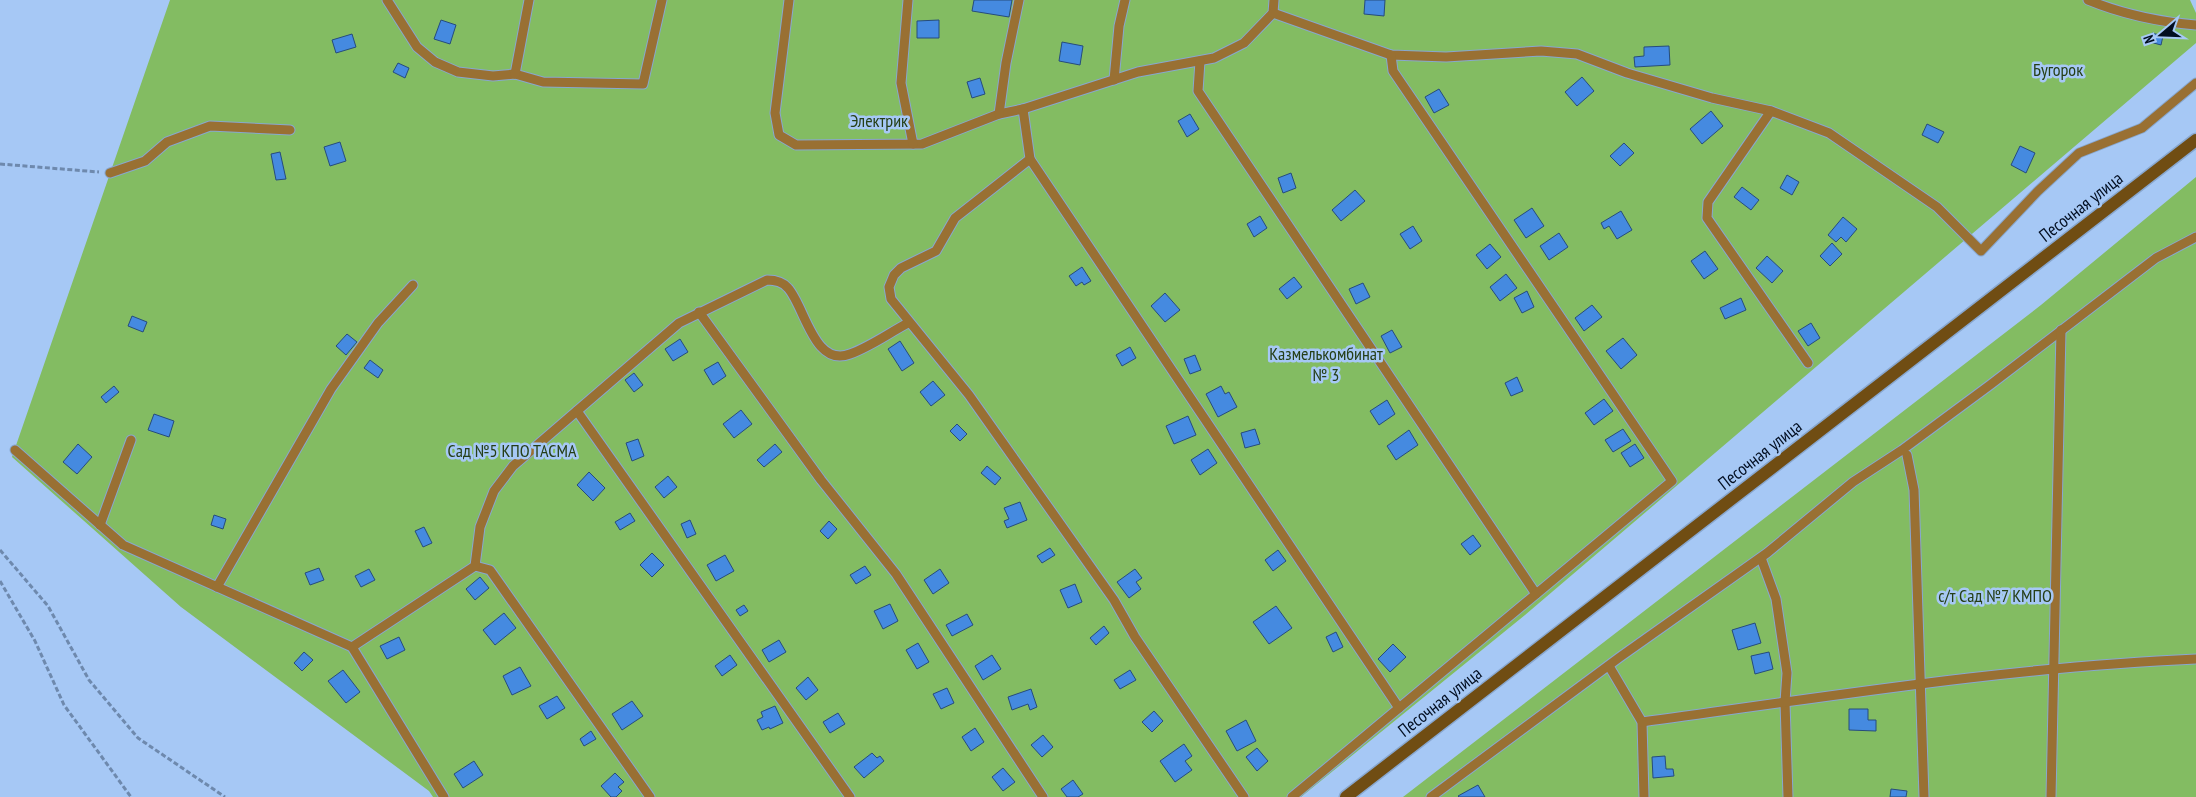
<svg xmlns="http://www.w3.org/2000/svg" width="2196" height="797" viewBox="0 0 2196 797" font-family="'PT Sans Narrow',sans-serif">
  <rect width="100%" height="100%" fill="#a6c8f5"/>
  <!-- green -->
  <g fill="#83bc62">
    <path d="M170,0H2190L2196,13V43L1525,615L1301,797H433L429,791L181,607L12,457Z"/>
    <path d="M2196,177V797H1403L2041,305Z"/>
  </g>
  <!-- building -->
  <g fill="#458ae0" stroke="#264c7c">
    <path d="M974,0H1012L1009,17L972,11Z"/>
    <path d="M1365,0H1385L1384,16L1364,14Z"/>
    <path d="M441,20L456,25L450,44L434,39Z"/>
    <path d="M939,20V38H917V21Z"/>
    <path d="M2152,33L2163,36L2161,45L2150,42Z"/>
    <path d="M352,34L356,47L336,53L332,40Z"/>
    <path d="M1062,42L1083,46L1080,65L1059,61Z"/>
    <path d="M1669,46L1670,65L1635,67L1634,57L1644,56V47Z"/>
    <path d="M398,63L409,68L405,78L393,72Z"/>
    <path d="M1582,77L1594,91L1577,106L1565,92Z"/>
    <path d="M980,78L985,94L972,98L967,82Z"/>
    <path d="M1439,89L1449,105L1434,113L1425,97Z"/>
    <path d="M1711,111L1723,126L1702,144L1690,129Z"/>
    <path d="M1190,114L1199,129L1187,137L1178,121Z"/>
    <path d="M1927,124L1944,132L1938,143L1922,135Z"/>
    <path d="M340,142L346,161L330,166L324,147Z"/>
    <path d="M1624,143L1634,153L1620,166L1610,156Z"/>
    <path d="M2020,146L2035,153L2026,173L2011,165Z"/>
    <path d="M280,152L286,179L276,180L271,154Z"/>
    <path d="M1291,173L1296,188L1283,193L1278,178Z"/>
    <path d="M1787,175L1799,182L1792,195L1780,188Z"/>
    <path d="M1742,187L1759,200L1751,210L1734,197Z"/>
    <path d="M1355,190L1365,201L1341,221L1332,210Z"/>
    <path d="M1532,208L1544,226L1526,238L1514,220Z"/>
    <path d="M1621,211L1632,230L1617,239L1609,226L1604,229L1601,223Z"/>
    <path d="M1260,216L1267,228L1254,237L1247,224Z"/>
    <path d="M1843,217L1857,229L1846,242L1841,237L1836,242L1828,235Z"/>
    <path d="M1413,226L1422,241L1410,249L1400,234Z"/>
    <path d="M1559,233L1568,247L1549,260L1540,246Z"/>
    <path d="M1832,243L1842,254L1830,266L1820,256Z"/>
    <path d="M1490,244L1501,257L1487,269L1476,255Z"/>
    <path d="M1705,251L1718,269L1704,279L1691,261Z"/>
    <path d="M1767,256L1783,271L1772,283L1756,268Z"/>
    <path d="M1082,267L1091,281L1084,285L1082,282L1076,286L1069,276Z"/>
    <path d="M1506,274L1517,288L1500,301L1490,287Z"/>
    <path d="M1294,277L1302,287L1287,299L1279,289Z"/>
    <path d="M1363,283L1370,297L1356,304L1349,289Z"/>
    <path d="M1527,291L1534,307L1522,313L1514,298Z"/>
    <path d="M1165,293L1180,310L1165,322L1151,306Z"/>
    <path d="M1741,298L1746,310L1725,319L1720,308Z"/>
    <path d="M1592,305L1602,317L1584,331L1575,318Z"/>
    <path d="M132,316L147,322L143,332L128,326Z"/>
    <path d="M1811,323L1820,338L1808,346L1798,331Z"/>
    <path d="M1392,330L1402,347L1390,353L1381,336Z"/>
    <path d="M347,334L357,342L346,355L336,346Z"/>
    <path d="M1623,338L1637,355L1621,369L1606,351Z"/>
    <path d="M680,339L688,352L673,361L665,349Z"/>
    <path d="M900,341L914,363L902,371L888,349Z"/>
    <path d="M1130,347L1136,358L1122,366L1116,355Z"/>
    <path d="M1195,355L1201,370L1190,374L1184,359Z"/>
    <path d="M370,360L383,370L378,378L364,368Z"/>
    <path d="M718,362L726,376L713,385L704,370Z"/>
    <path d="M634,373L643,385L634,392L625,380Z"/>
    <path d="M1517,377L1523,391L1511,396L1505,383Z"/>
    <path d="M933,381L945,395L931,406L920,392Z"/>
    <path d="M114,386L119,392L106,403L101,397Z"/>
    <path d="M1221,386L1225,394L1229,392L1237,407L1218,417L1206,394Z"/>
    <path d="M1604,399L1613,411L1594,425L1585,413Z"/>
    <path d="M1387,400L1395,414L1379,425L1370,411Z"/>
    <path d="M741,410L752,424L734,438L723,424Z"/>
    <path d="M154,414L174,421L169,437L148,430Z"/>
    <path d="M1188,416L1196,435L1174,444L1166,426Z"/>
    <path d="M957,424L967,434L960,441L950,431Z"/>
    <path d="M1255,429L1260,444L1245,448L1241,433Z"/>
    <path d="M1623,429L1631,441L1613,452L1605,440Z"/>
    <path d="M1409,430L1418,445L1396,460L1387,446Z"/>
    <path d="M638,439L644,456L632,461L626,443Z"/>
    <path d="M78,444L92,457L77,474L63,462Z"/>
    <path d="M775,444L782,452L764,467L757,460Z"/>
    <path d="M1635,444L1644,458L1630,467L1621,453Z"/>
    <path d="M1208,449L1217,463L1200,475L1191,460Z"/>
    <path d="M987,466L1001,478L995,485L981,473Z"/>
    <path d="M589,472L605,488L593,501L577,485Z"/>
    <path d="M668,476L677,487L664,498L655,487Z"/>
    <path d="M1020,502L1027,520L1007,528L1004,521L1009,519L1004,508Z"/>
    <path d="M630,513L635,521L620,530L615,522Z"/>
    <path d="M214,515L226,519L223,529L211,525Z"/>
    <path d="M690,520L696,534L687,538L681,524Z"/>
    <path d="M829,521L837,529L828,539L820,531Z"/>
    <path d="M424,527L432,543L423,547L415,531Z"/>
    <path d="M1473,535L1481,546L1470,555L1461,544Z"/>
    <path d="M1050,548L1055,555L1042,563L1037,556Z"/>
    <path d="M1278,550L1286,561L1273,571L1265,560Z"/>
    <path d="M652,553L664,565L652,577L640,565Z"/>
    <path d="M725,555L734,571L716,581L707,565Z"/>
    <path d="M865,566L871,575L856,584L850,575Z"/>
    <path d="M319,568L324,580L310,585L305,573Z"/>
    <path d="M369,569L375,580L361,587L355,576Z"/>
    <path d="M940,569L949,583L933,594L924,580Z"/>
    <path d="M1135,569L1142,578L1136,582L1141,589L1129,598L1117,582Z"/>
    <path d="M480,577L489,588L475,600L466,589Z"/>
    <path d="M1075,584L1082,602L1068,608L1060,590Z"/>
    <path d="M890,604L898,621L883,629L874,611Z"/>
    <path d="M744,605L748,611L740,616L736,610Z"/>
    <path d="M1276,606L1292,628L1269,644L1253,622Z"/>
    <path d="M504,613L516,628L495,645L483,630Z"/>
    <path d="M967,614L973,625L952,636L946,625Z"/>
    <path d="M1755,623L1761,643L1738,650L1732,630Z"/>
    <path d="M1104,626L1109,633L1096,645L1090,638Z"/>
    <path d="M1336,632L1343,647L1333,652L1326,637Z"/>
    <path d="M399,637L405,650L387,659L380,646Z"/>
    <path d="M779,640L786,652L769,662L762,650Z"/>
    <path d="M918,643L929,662L917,669L906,650Z"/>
    <path d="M1393,644L1406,657L1390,672L1378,659Z"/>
    <path d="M304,652L313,660L302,671L294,663Z"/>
    <path d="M1769,652L1773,669L1755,674L1751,656Z"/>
    <path d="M730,655L737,665L722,676L715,666Z"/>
    <path d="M992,655L1001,669L983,680L975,666Z"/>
    <path d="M520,667L531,686L512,695L503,676Z"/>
    <path d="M343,670L360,692L346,703L328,681Z"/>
    <path d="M1130,670L1136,680L1120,689L1114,680Z"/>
    <path d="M808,677L818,690L806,700L796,688Z"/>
    <path d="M947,688L954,703L941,709L933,694Z"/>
    <path d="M1031,689L1037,707L1030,710L1028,704L1012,710L1008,697Z"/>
    <path d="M557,696L565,708L547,719L539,706Z"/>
    <path d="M632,701L643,716L622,730L612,714Z"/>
    <path d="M775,706L783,723L770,729L769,727L762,730L757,720L763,717L761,712Z"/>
    <path d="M1849,709H1868V720H1876V731L1849,730Z"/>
    <path d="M1154,711L1163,721L1152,732L1142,722Z"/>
    <path d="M838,713L845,724L830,733L823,722Z"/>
    <path d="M1246,720L1256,741L1237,751L1226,731Z"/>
    <path d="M975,728L984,742L971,751L962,737Z"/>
    <path d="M591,731L596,739L584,746L580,739Z"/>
    <path d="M1043,735L1053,747L1042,757L1031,745Z"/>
    <path d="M1184,744L1192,756L1185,761L1192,770L1175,782L1160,761Z"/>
    <path d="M1257,748L1268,761L1257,771L1246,757Z"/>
    <path d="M872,753L877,758L880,756L884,761L864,778L854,767Z"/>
    <path d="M1665,756L1666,769H1673L1674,776L1653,778L1652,757Z"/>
    <path d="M474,761L483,775L463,788L454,774Z"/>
    <path d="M1003,768L1015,782L1003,791L992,777Z"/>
    <path d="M615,773L624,782L618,787L622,791L616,797H611L601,786Z"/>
    <path d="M1073,780L1083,794L1078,797H1067L1061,789Z"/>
    <path d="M1478,785L1485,797H1459L1458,796Z"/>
    <path d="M1891,789L1907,791L1906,797H1890Z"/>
  </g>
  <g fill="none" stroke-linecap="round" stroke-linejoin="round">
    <!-- service casing -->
    <g stroke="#88a7cf" stroke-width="11">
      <g id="service">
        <path d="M387,0L417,47L435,62L458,72L493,76L515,74L543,82L643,84L662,0"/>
        <path d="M789,0L775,113L779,135L796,145L922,144L999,114L1023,109L1138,72L1214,58L1244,43L1273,13L1274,0"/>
        <path d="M908,0L901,83L913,144"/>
        <path d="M2088,0C2122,14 2160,22 2196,25"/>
        <path d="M1273,13L1391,55L1446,57L1541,51L1577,54L1627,73L1712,98L1771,111L1829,133L1937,207L1981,251L2038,191L2079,153L2142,128L2196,83"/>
        <path d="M1200,61L1198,91L1536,594"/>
        <path d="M515,74L529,0"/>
        <path d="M1114,80L1119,26L1125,0"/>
        <path d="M1023,109L1030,159L955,218L936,251L901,268L894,275L889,287L891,299L969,395L1114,600L1135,637L1244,797"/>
        <path d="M1771,111L1708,202L1707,218L1808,363"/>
        <path d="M999,114L1006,63L1019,0"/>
        <path d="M1030,159L1399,708"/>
        <path d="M110,173L145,161L167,142L210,126L290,130"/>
        <path d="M699,312L821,480L896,574L1043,797"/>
        <path d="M577,411L850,797"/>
        <path d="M15,450L123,545L352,647L444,797"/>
        <path d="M1907,455L1914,490L1924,797"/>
        <path d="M100,525L131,440"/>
        <path d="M1761,558L1776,599L1787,673L1785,702L1788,797"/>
        <path d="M475,566L490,570L650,797"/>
        <path d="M217,587L331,389L378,323L413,285"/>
        <path d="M352,647L475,566L480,527L494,491L513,466L679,323L767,280C775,280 783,282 788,288C805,307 814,368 850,354C870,347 889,333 908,323"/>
        <path d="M1609,666L1642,722L1644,797"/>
        <path d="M1642,722C1826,697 2010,667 2196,659"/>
        <path d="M1292,797L1672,481L1393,71L1391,55"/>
        <path d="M1431,797L1620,657L1767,553L1853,482L1902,450L1990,385L2156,258L2196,237"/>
        <path d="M2051,797L2061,330"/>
      </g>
    </g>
    <!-- secondary casing -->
    <g stroke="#88a7cf" stroke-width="15">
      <path id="secondary" d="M1346,797L2196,140"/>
    </g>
    <!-- path -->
    <g stroke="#6e89ad" stroke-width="3" stroke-dasharray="5 2.5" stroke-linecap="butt">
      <path d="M0,164L99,172"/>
      <path d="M0,550L48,606L89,680L138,738L225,797"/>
      <path d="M0,581L35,641L64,705L131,797"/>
    </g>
    <!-- service -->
    <use href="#service" stroke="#997033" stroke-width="9"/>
    <!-- secondary -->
    <use href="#secondary" stroke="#704d13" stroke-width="12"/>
  </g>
  <g text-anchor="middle" stroke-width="5" stroke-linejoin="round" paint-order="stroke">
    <!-- park labels -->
    <g font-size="18" fill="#253e16" stroke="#a6c8f5">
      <text x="2058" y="76">Бугорок</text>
      <text x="879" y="127">Электрик</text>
      <text x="1326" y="360">Казмелькомбинат<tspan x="1326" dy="21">№ 3</tspan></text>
      <text x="512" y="457">Сад №5 КПО ТАСМА</text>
      <text x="1995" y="602">с/т Сад №7 КМПО</text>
    </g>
    <!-- street labels -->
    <g font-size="18" fill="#020e21" stroke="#a6c8f5">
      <text transform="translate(2081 207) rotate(-38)" y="6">Песочная улица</text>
      <text transform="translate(1760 455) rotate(-38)" y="6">Песочная улица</text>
      <text transform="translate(1440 702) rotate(-38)" y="6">Песочная улица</text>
    </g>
  </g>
  <!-- north arrow -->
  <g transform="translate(2161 35) rotate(251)" stroke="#a6c8f5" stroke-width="4" paint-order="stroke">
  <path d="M0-4L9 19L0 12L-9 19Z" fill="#020e21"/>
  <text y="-8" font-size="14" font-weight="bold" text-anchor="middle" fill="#020e21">N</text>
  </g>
</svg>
